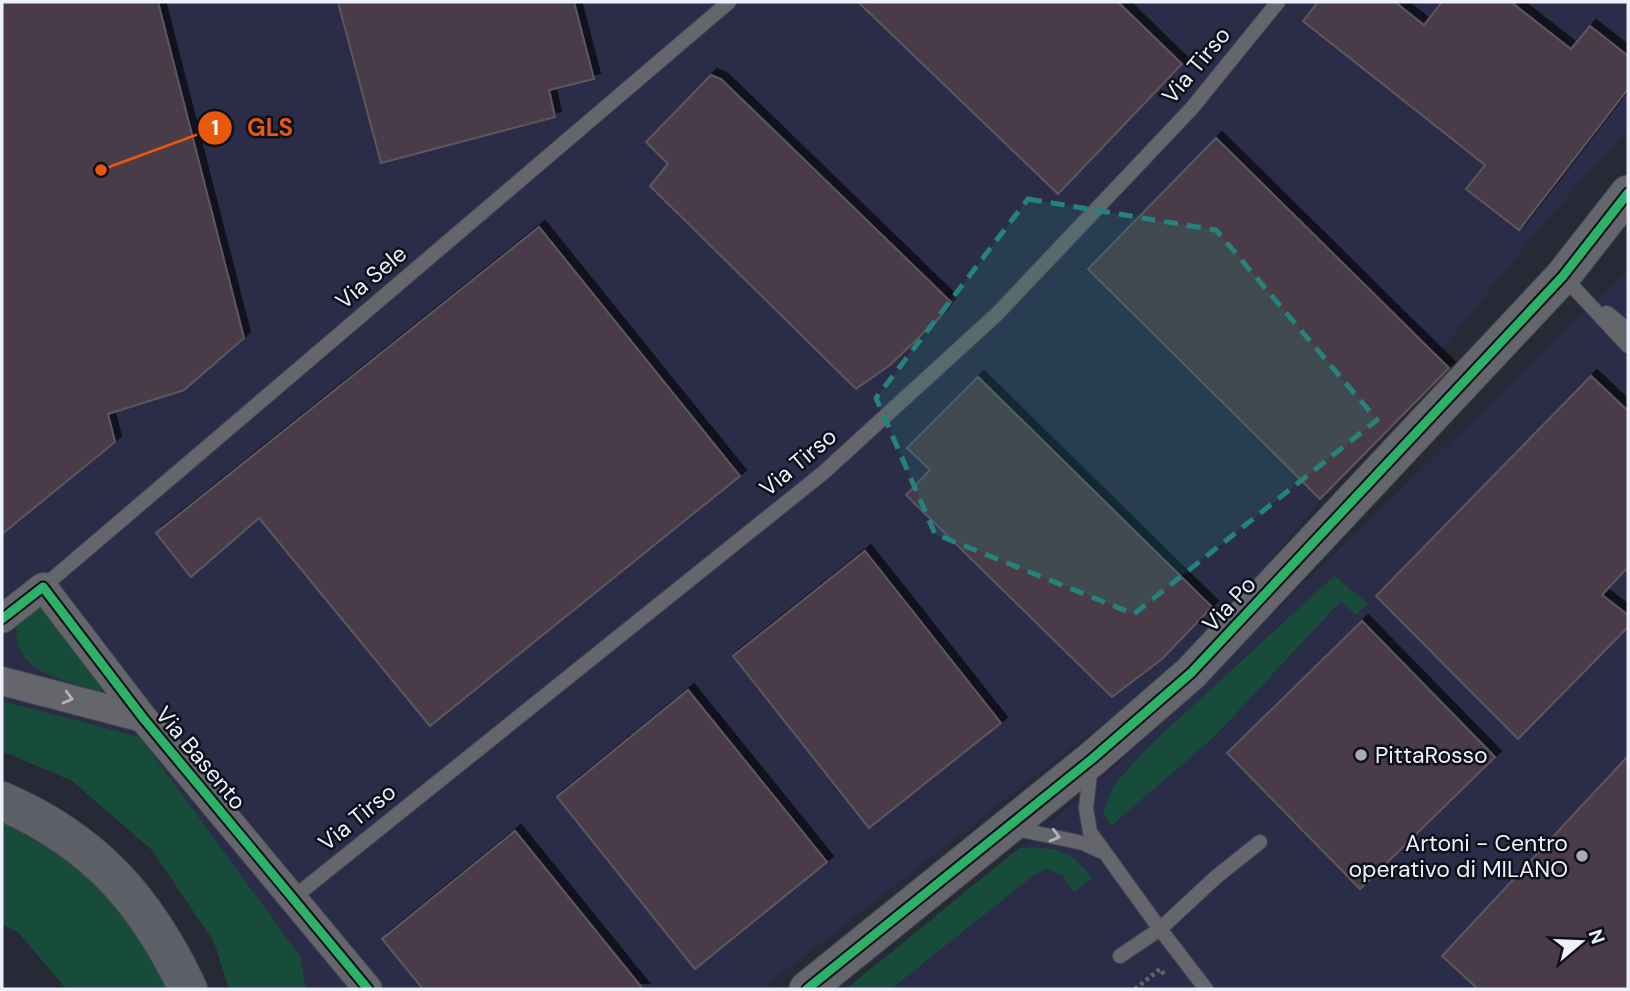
<svg xmlns="http://www.w3.org/2000/svg" width="1630" height="991" viewBox="0 0 1630 991" font-family="'DM Sans',sans-serif">
  <defs>
    <filter id="shadow"><feDropShadow dx="6" dy="-6" stdDeviation="0" flood-color="#0009"/></filter>
  </defs>
  <rect width="100%" height="100%" fill="#282936"/>
  <!-- built -->
  <g fill="#2b2c48">
    <path d="M2,2H1628V130L1544,223L1200,648L762,989H305L159,787L2,753Z"/>
    <path d="M1628,260V989H861L1111,770L1627,271Z"/>
  </g>
  <!-- green -->
  <g fill="#164c39">
    <path d="M1334,576L1368,603L1356,615L1341,601L1214,737L1111,826L1103,813L1113,786L1150,745Z"/>
    <path d="M38,606L43,608L105,684L103,689L97,691C60,678 6,671 18,619Z"/>
    <path d="M2,701L140,737L300,956L306,989H229L214,942L152,850L72,781L2,751Z"/>
    <path d="M2,815C58,846 110,884 144,940C154,955 160,973 168,989H66L18,932L2,925Z"/>
    <path d="M1019,848C1057,848 1067,847 1092,878L1074,892L1063,876L1047,869L1034,875L891,989H846Z"/>
  </g>
  <!-- building -->
  <g fill="#483b46" stroke="#5c575f" stroke-width="2" filter="url(#shadow)">
    <path d="M2,2H158L244,338L184,390L108,414L115,442L2,534Z"/>
    <path d="M338,2H574L594,79L549,90L555,117L381,163Z"/>
    <path d="M858,2H1118L1182,64L1058,194Z"/>
    <path d="M1318,2H1395L1424,25L1442,2H1511L1571,49L1590,26L1628,56V89L1519,230L1466,189L1485,165L1303,21Z"/>
    <path d="M711,75L721,79L951,302L939,318L890,365L856,389L650,186L668,164L646,142Z"/>
    <path d="M1216,138L1449,368L1320,499L1088,269Z"/>
    <path d="M539,227L740,476L430,726L259,518L191,577L156,533Z"/>
    <path d="M1591,376L1628,411V567L1602,595L1628,615V627L1518,739L1376,596Z"/>
    <path d="M978,377L1212,607L1162,659L1112,697L906,495L930,470L907,448Z"/>
    <path d="M865,551L1001,723L869,828L733,656Z"/>
    <path d="M1362,621L1495,757L1360,889L1227,753Z"/>
    <path d="M688,690L827,862L695,969L557,797Z"/>
    <path d="M1628,756V989H1478L1442,956Z"/>
    <path d="M515,831L643,989H423L382,939Z"/>
  </g>
  <g fill="none" stroke-linecap="round" stroke-linejoin="round">
    <!-- service casing -->
    <g stroke="#454651" stroke-width="16">
      <g id="service">
        <path d="M1564,277L1628,346"/>
        <path d="M1607,313L1628,330"/>
        <path d="M43,587L729,2"/>
        <path d="M1091,765L1086,808L1090,832L1160,929L1120,956"/>
        <path d="M1012,828L1083,843L1100,851"/>
        <path d="M293,898L823,473L997,314L1192,108L1278,2"/>
        <path d="M1206,989L1160,929L1216,877L1260,842"/>
      </g>
    </g>
    <!-- minor casing -->
    <g stroke="#454651" stroke-width="30">
      <g id="minor">
        <path d="M2,619L43,587L143,718L368,989"/>
        <path d="M2,681L143,718"/>
      </g>
    </g>
    <!-- tertiary casing -->
    <g stroke="#454651" stroke-width="37">
      <path id="tertiary" d="M807,989L1092,759L1191,673L1563,276L1628,193"/>
    </g>
    <!-- secondary casing -->
    <g stroke="#454651" stroke-width="40">
      <path id="secondary" d="M2,801C94,841 146,900 188,989"/>
    </g>
    <!-- path -->
    <path stroke="#64646c" stroke-width="4.5" stroke-dasharray="3.5 3.5" stroke-linecap="butt" d="M1135,989L1160,969L1166,977"/>
    <!-- service -->
    <use href="#service" stroke="#65666c" stroke-width="14"/>
    <!-- minor -->
    <use href="#minor" stroke="#65666c" stroke-width="28"/>
    <!-- tertiary -->
    <use href="#tertiary" stroke="#65666c" stroke-width="35"/>
    <!-- secondary -->
    <use href="#secondary" stroke="#5e6068" stroke-width="38"/>
    <!-- cycleway casing -->
    <g stroke="#0d0f19" stroke-width="13">
      <g id="cycleway">
        <path d="M2,619L43,587L143,718L368,989"/>
        <path d="M807,989L1092,759L1191,673L1563,276L1628,193"/>
      </g>
    </g>
    <!-- cycleway -->
    <use href="#cycleway" stroke="#2db169" stroke-width="9"/>
  </g>
  <!-- one-way arrows -->
  <defs><path id="oneway-chevron" d="M-2-3.5L2.5 0L-2 3.5" fill="none" stroke-width="1.6" stroke-linecap="round" stroke-linejoin="round" transform="scale(1.75)"/></defs>
  <g stroke="#b0b2bc">
    <use href="#oneway-chevron" transform="translate(68 698) rotate(15)"/>
    <use href="#oneway-chevron" transform="translate(1055 836) rotate(15)"/>
  </g>
  <!-- marked area -->
  <path fill="#25827c" fill-opacity="0.2" stroke="#25827c" stroke-width="5" stroke-dasharray="14 9" stroke-linejoin="round" d="M1028,199L1216,230L1377,420L1134,614L935,534L876,398Z"/>
  <!-- markers -->
  <g fill="#a9aab8" stroke="#0d0f19" stroke-width="2.5">
    <circle cx="1361" cy="755" r="7"/>
    <circle cx="1582" cy="856" r="7"/>
  </g>
  <g text-anchor="middle" stroke-width="5" stroke-linejoin="round" paint-order="stroke">
    <!-- street labels -->
    <g font-size="23" fill="#eef0fe" stroke="#0d0f19">
      <text transform="translate(1196 65) rotate(-50)" y="8">Via Tirso</text>
      <text transform="translate(371 277) rotate(-40)" y="8">Via Sele</text>
      <text transform="translate(798 462) rotate(-40)" y="8">Via Tirso</text>
      <text transform="translate(1229 604) rotate(-47)" y="8">Via Po</text>
      <text transform="translate(201 758) rotate(50)" y="8">Via Basento</text>
      <text transform="translate(357 817) rotate(-39)" y="8">Via Tirso</text>
    </g>
    <!-- poi labels -->
    <g font-size="23" fill="#eef0fe" stroke="#0d0f19" text-anchor="start">
      <text x="1375" y="763">PittaRosso</text>
      <text x="1568" y="851" text-anchor="end">Artoni - Centro<tspan x="1568" dy="26">operativo di MILANO</tspan></text>
    </g>
  </g>
  <!-- callouts -->
  <path fill="none" stroke="#e8590c" stroke-width="2.5" d="M101 170L215 128"/>
  <g fill="#e8590c" stroke="#0d0f19" stroke-width="2.5">
    <circle cx="101" cy="170" r="7"/>
    <circle cx="215" cy="128" r="18"/>
  </g>
  <g font-size="21" text-anchor="middle" font-weight="bold" fill="#fff">
    <text x="215" y="135">1</text>
  </g>
  <g font-size="24" text-anchor="middle" font-weight="bold" fill="#e8590c" stroke="#0d0f19" stroke-width="5" stroke-linejoin="round" paint-order="stroke">
    <text x="270" y="136">GLS</text>
  </g>
  <!-- border -->
  <rect width="1630" height="991" fill="none" stroke="#eef0fe" stroke-width="7"/>
  <!-- north arrow -->
  <g transform="translate(1581 942) rotate(71)" stroke="#0d0f19" stroke-width="5" paint-order="stroke">
  <path d="M0-5L12 26L0 18L-12 26Z" fill="#eef0fe"/>
  <text y="-10" font-size="19" font-weight="bold" text-anchor="middle" fill="#eef0fe">N</text>
  </g>
</svg>
